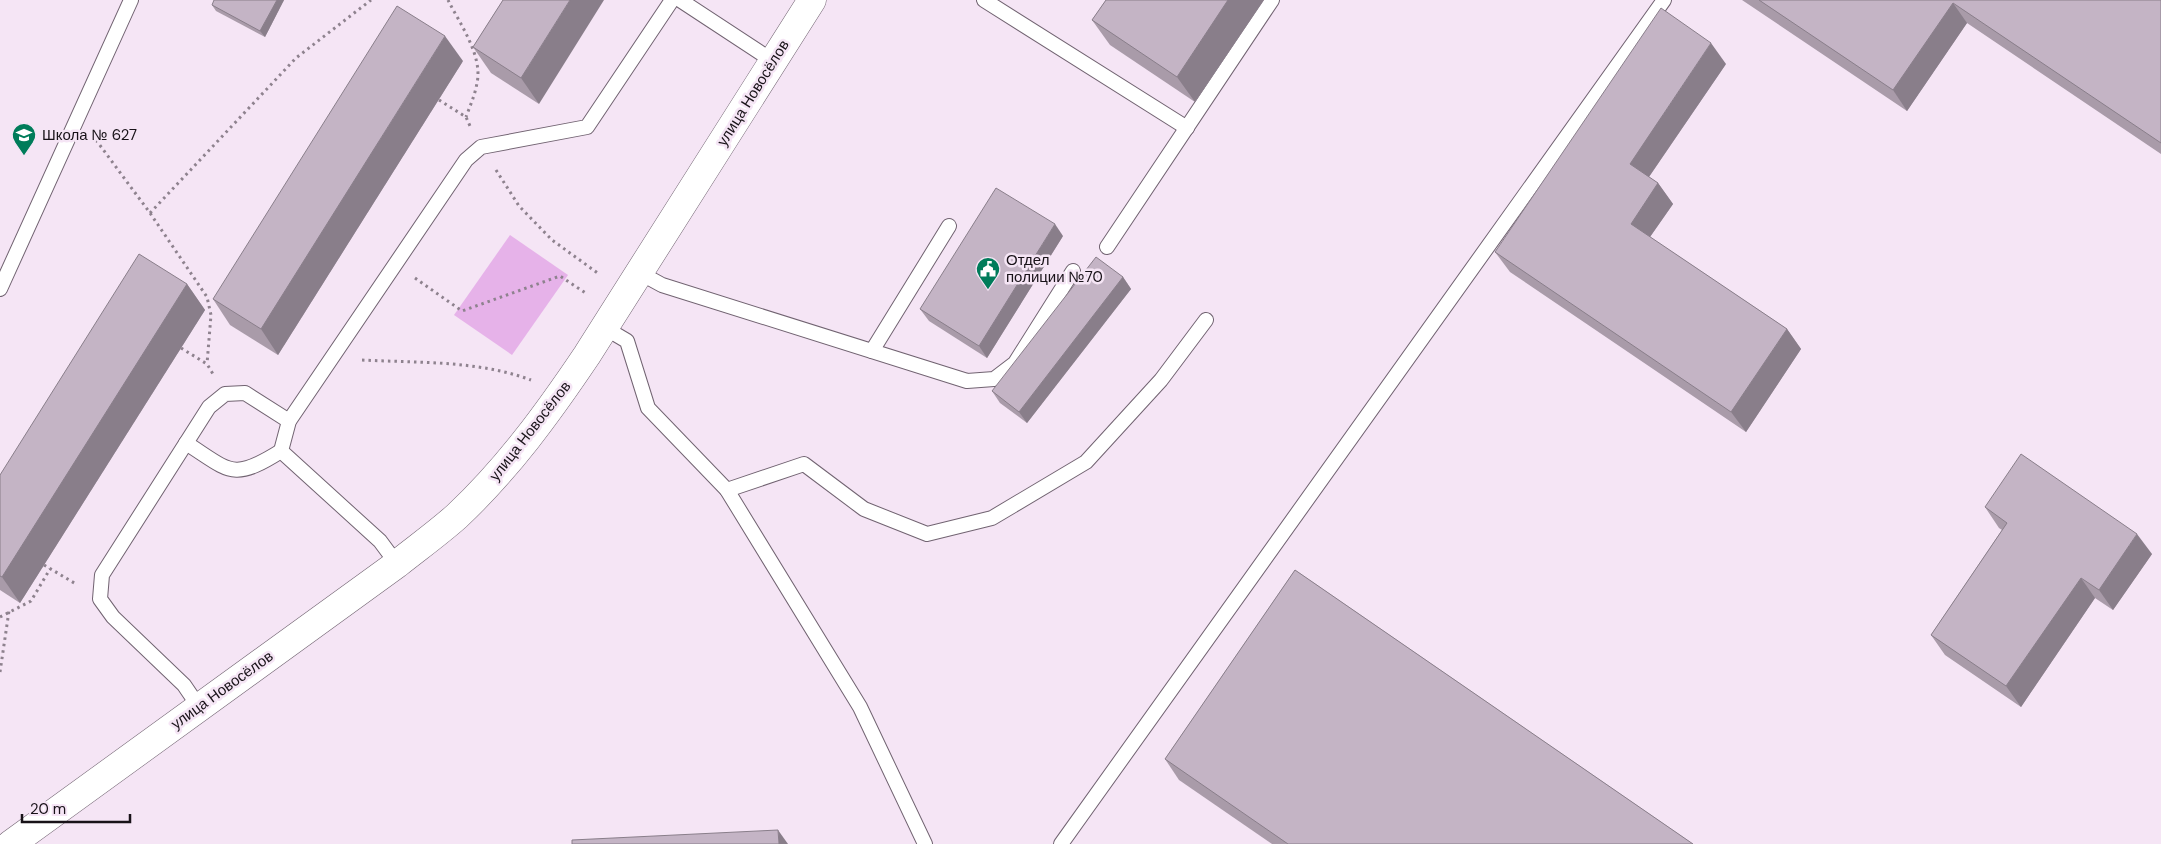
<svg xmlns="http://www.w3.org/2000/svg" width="2161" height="844" viewBox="0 0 2161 844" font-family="'DM Sans',sans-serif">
  <rect width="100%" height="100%" fill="#f5e5f5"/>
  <!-- green -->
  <path fill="#e6b2e9" d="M510,235L568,275L512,355L454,315Z"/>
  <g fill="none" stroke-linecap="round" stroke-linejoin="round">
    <!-- lane casing -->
    <g stroke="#716371" stroke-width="16">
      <g id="lane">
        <path d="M680,0L773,61"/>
        <path d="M984,0L1187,128"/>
        <path d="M1107,247L1272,0"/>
        <path d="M640,273L662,285L967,381L994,379L1015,363L1073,271"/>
        <path d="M0,289L131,0"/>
        <path d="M605,328L627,341L648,408L727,490L804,464L864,509L927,534L992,518L1086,462L1161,380L1206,320"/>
        <path d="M872,351L949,226"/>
        <path d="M186,443C230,471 232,482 281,451"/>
        <path d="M727,490L860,707L925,844"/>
        <path d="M397,564L380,541L281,451L289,421L466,160L481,147L587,127L672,0"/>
        <path d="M199,707L184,685L113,617L100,599L102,575L209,407L225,394L245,393L289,421"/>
        <path d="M1061,844L1664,0"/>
      </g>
    </g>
    <!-- street casing -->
    <g stroke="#716371" stroke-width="29">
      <path id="street" d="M11,844L397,564C417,548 438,533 457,516C508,468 548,413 587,355L812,0"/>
    </g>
    <!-- path -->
    <g stroke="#8e828e" stroke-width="3" stroke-dasharray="2.5 4" stroke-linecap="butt">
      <path d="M448,0C460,24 483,56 477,83C475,95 470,106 466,117"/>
      <path d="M439,100L466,117L470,126"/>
      <path d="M96,140L150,213L207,297L211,315L207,364"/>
      <path d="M496,170L519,206L552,240L599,274"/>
      <path d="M150,213L296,58L371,0"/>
      <path d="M415,278L462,311L560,276L587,294"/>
      <path d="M181,348L207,364L213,374"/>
      <path d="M362,360C418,363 477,360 531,380"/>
      <path d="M44,565L76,584"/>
      <path d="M0,617L31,601L50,569"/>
      <path d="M0,672L9,611"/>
    </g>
    <!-- lane -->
    <use href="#lane" stroke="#fff" stroke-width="14"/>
    <!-- street -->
    <use href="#street" stroke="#fff" stroke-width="28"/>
  </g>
  <!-- wall -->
  <g fill="#a99ba9">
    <path d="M284,0L265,37L216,11L212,5Z"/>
    <path d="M503,0L539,104L491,73L473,47Z"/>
    <path d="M1106,0H1264L1195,102L1110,45L1092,20Z"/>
    <path d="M1742,0H2161V154L1967,23L1907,111Z"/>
    <path d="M463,61L278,355L230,325L213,299Z"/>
    <path d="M1726,64L1649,177L1658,183L1673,204L1650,237L1787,329L1801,349L1746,432L1510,272L1495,252Z"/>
    <path d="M1063,236L987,358L929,321L920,309Z"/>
    <path d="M1123,277L1131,289L1027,423L1000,403L992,391Z"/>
    <path d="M187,284L205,310L20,603L0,590V475Z"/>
    <path d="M1985,507L2152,554L2113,610L2095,598L2021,707L1945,655L1931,635L2002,530L1999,528Z"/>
    <path d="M1295,570L1693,844H1272L1179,780L1165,759Z"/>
  </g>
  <!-- shaded-wall -->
  <g fill="#897e8a">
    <path d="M277,0H284L265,37L260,31Z"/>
    <path d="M570,0H604L539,104L521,78Z"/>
    <path d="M1228,0H1264L1195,102L1177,77Z"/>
    <path d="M1953,3L1967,23L1907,111L1893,90Z"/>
    <path d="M445,36L463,61L278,355L261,329Z"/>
    <path d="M1711,43L1726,64L1644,184L1630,164Z"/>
    <path d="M1658,183L1673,204L1645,244L1631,224Z"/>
    <path d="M1055,224L1063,236L987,358L979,346Z"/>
    <path d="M1123,277L1131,289L1027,423L1019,412Z"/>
    <path d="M187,284L205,310L20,603L2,577Z"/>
    <path d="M1787,329L1801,349L1746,432L1731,412Z"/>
    <path d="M2137,534L2152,554L2113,610L2099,590Z"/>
    <path d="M2081,578L2095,598L2021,707L2006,686Z"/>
    <path d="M778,830L788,844H779Z"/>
  </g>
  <!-- building -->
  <g fill="#c4b4c5" stroke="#897e8a">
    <path d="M214,0H277L260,31L212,5Z"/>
    <path d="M503,0H570L521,78L473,47Z"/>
    <path d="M1106,0H1228L1177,77L1092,20Z"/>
    <path d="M1759,0H2161V143L1953,3L1893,90Z"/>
    <path d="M397,6L445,36L261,329L213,299Z"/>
    <path d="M1661,8L1711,43L1630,164L1658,183L1631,224L1787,329L1731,412L1495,252Z"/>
    <path d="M996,188L1055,224L979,346L920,309Z"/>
    <path d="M139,254L187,284L2,577L0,576V475Z"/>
    <path d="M1096,257L1123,277L1019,412L992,391Z"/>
    <path d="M2021,454L2137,534L2099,590L2081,578L2006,686L1931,635L2007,523L1985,507Z"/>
    <path d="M1295,570L1693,844H1288L1165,759Z"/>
    <path d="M778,830L779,844H572V840Z"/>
  </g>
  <!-- icons -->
  <defs>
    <g id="school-pin" transform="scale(1.25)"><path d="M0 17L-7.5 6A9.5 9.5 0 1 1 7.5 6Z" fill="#007c5a" stroke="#f5e5f5"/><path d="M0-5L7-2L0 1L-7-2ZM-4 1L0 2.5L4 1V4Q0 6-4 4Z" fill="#fff"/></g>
    <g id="civic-pin" transform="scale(1.25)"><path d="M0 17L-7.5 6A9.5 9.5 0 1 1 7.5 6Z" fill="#007c5a" stroke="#f5e5f5"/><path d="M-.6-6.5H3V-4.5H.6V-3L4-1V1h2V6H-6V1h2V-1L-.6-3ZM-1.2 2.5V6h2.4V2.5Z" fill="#fff"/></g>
  </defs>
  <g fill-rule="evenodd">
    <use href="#school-pin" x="24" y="135"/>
    <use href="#civic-pin" x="988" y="269"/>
  </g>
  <g text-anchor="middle" stroke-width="5" stroke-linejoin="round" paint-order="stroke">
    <!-- street labels -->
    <g font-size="15" fill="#181218" stroke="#f5e5f5">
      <text transform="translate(753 93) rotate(-58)" y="5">улица Новосёлов</text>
      <text transform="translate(530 431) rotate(-52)" y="5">улица Новосёлов</text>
      <text transform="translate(222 690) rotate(-36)" y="5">улица Новосёлов</text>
    </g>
    <!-- poi labels -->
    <g font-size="15" fill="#181218" stroke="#f5e5f5" text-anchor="start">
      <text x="42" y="140">Школа № 627</text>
      <text x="1006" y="265">Отдел<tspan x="1006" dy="17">полиции №70</tspan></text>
    </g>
  </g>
  <!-- scale -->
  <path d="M22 814v8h108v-8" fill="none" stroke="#181218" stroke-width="2.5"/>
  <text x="30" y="814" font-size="15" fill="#181218" stroke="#f5e5f5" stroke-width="4" paint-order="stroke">20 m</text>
</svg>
